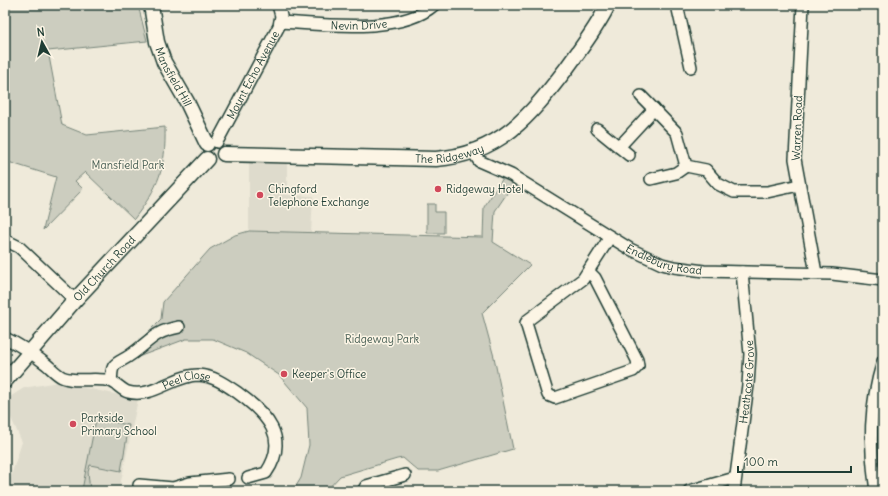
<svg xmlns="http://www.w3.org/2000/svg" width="888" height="496" viewBox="0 0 888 496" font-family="Delius,sans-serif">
  <rect width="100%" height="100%" fill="#efeada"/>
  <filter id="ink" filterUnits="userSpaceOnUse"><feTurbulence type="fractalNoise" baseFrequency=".025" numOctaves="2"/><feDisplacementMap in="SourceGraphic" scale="8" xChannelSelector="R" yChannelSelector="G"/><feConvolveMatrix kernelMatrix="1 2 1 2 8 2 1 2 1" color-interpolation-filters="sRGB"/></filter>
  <g filter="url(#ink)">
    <!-- built -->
    <g fill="#dedbcc">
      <path d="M249,162L287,163V195L313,196L311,233L249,231Z"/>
      <path d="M58,382L138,399L119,491H6L22,442L5,405V400L24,388Z"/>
    </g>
    <!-- green -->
    <g fill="#cccdbf" stroke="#76857a">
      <path d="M5,5H138L147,41L48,51L62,125L87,135L165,127C166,169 159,186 134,219L85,172L75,181L83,189L43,230L56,177L5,161Z"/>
      <path d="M503,178L514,183L495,211L493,242L530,265L482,313L494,357L513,449L438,471H418L403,458L397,459L340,476L326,491H293L301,478L309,445L307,408L279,375L246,353L213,339H186L138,357L133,347L161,319L163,302L210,249L235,235L249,231L483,237L484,207Z"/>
      <path d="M427,204H435V212H444V233H427Z"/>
      <path d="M96,419L129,425L121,471L90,465L88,472L90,491L82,490Z"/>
    </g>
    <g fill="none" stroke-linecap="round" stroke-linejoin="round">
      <!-- minor casing -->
      <g stroke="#1f3d34" stroke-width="14">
        <g id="minor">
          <path d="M677,5L691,67"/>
          <path d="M803,5L795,159L816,273"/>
          <path id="s1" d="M280,22C322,24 400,35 434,5"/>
          <path d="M641,96L677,133L686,166L706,170L718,184L734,192H767L799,185"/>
          <path d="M597,129L629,155"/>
          <path id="s2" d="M217,142L279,26L281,16L278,5"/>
          <path d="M619,147L654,109"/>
          <path id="s3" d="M473,152L479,161L511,175L630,249L662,264L674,267L704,271L832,274L883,280"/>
          <path d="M651,179L676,173L686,166"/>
          <path d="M5,240L19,247L75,300"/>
          <path d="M589,272L595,278L637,360L638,366L633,371L555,398L548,395L547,392L526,323L528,320L583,279L610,237"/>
          <path id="s4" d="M5,338C20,345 32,353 46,364C51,368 56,374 62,377C75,383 97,377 110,381C117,383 121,390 128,392C152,399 174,375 198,375C214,376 225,384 238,393C267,414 290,438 266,473L248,478"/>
          <path d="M111,381C112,376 111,370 114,366C117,362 125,359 129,356C150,342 152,332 179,327"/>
          <path d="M139,485L173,488L190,483L229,479"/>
          <path d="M363,491L366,486L405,475"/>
          <path d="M689,491L735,478"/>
          <path id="s5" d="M734,491L748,385L750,354L742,272"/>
          <path d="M876,491C869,444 869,407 883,361"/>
        </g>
      </g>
      <!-- major casing -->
      <g stroke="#1f3d34" stroke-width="17">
        <g id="major">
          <path id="s6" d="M151,5L157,42L164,62L187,102L207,144"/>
          <path id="s7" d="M224,154L436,159C500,154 530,116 566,69C581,48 597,28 608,5"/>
          <path id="s8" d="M5,381L75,300L207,159"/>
        </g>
      </g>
      <!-- minor -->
      <use href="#minor" stroke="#fcf5e5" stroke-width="11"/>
      <!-- major -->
      <use href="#major" stroke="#fcf5e5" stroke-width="14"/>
    </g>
  </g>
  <!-- markers -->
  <g fill="#d1495b" stroke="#fcf5e5" stroke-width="1.5">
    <circle cx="438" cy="189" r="4"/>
    <circle cx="260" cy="195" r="4"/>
    <circle cx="284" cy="374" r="4"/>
    <circle cx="73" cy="424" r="4"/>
  </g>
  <g text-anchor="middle" stroke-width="3" stroke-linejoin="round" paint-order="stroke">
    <!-- street labels -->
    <g font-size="11" fill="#1f3d34" stroke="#fcf5e5">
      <text dy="4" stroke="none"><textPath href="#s1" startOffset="79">Nevin Drive</textPath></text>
      <text dy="4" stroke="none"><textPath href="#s2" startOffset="76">Mount Echo Avenue</textPath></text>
      <text dy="4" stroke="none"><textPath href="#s6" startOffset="76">Mansfield Hill</textPath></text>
      <text transform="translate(797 128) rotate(-88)" y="4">Warren Road</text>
      <text dy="4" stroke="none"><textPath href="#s7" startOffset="226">The Ridgeway</textPath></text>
      <text dy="4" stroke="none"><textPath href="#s3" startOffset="222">Endlebury Road</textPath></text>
      <text dy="4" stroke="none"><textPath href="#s8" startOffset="150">Old Church Road</textPath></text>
      <text dy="4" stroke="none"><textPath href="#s5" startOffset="110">Heathcote Grove</textPath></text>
      <text dy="4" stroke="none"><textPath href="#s4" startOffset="200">Peel Close</textPath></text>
    </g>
    <!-- park labels -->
    <g font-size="11" fill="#425a50" stroke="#fcf5e5">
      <text x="128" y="169">Mansfield Park</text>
      <text x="382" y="343">Ridgeway Park</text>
    </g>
    <!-- poi labels -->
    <g font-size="11" fill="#1f3d34" stroke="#fcf5e5" text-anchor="start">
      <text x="268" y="193">Chingford<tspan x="268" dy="13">Telephone Exchange</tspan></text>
      <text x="446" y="193">Ridgeway Hotel</text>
      <text x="292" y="378">Keeper's Office</text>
      <text x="81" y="422">Parkside<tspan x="81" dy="13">Primary School</tspan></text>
    </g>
  </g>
  <!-- margin -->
  <rect width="888" height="496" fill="none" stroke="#fcf5e5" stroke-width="20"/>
  <rect x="10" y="10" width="868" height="476" fill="none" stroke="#1f3d34" stroke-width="1.5" filter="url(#ink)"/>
  <!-- north arrow -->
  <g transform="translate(42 42) rotate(352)" stroke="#fcf5e5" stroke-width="3" paint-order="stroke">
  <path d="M0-3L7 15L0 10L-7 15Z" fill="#1f3d34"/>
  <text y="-6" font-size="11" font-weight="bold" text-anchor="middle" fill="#1f3d34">N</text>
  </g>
  <!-- scale -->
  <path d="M738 466v6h113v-6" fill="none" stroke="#1f3d34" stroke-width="2"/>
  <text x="744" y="466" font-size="12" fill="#1f3d34" stroke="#fcf5e5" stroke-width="3" paint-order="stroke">100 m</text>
</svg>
